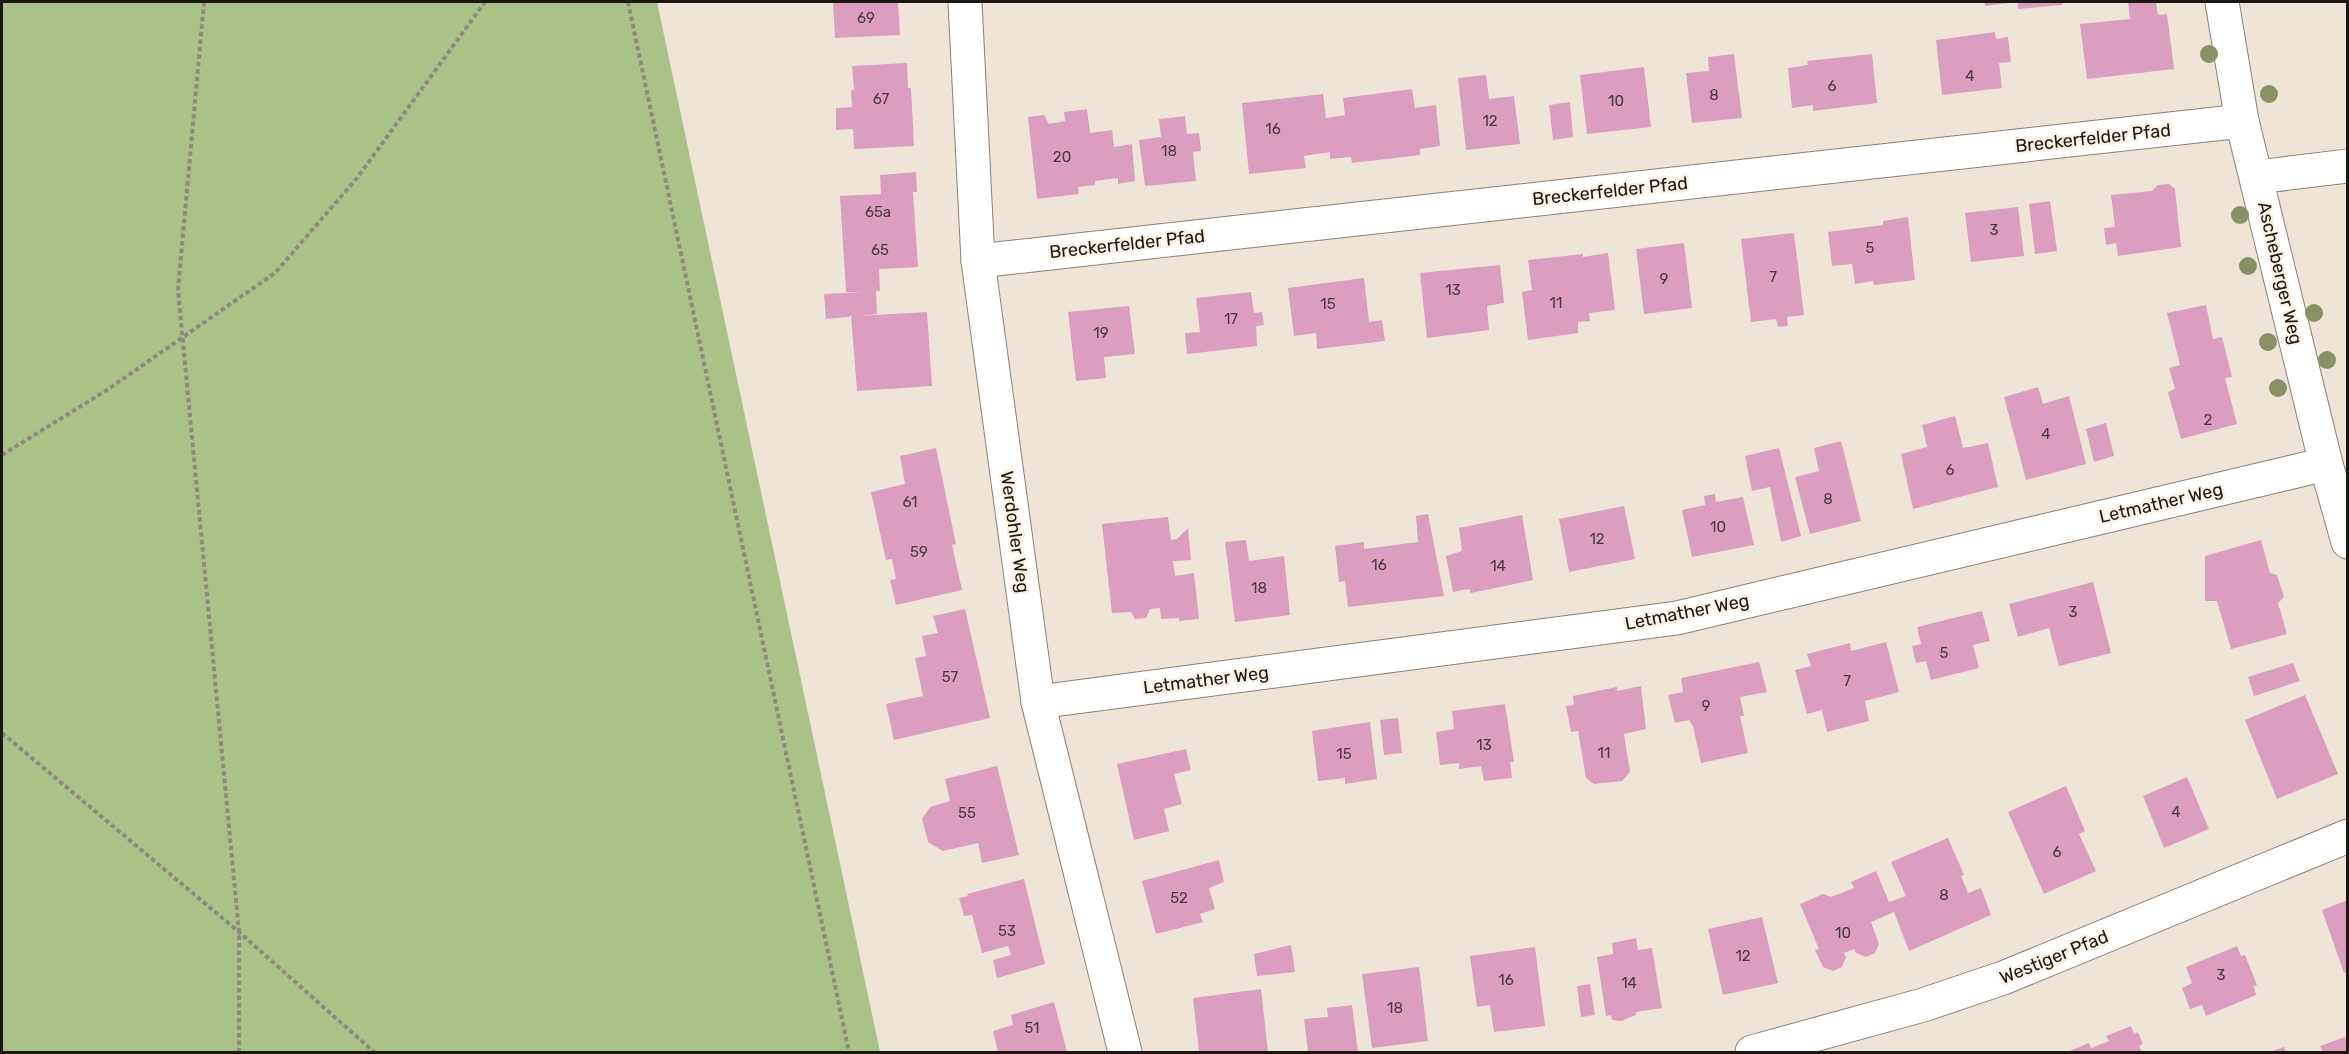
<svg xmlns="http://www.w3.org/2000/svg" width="2349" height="1054" viewBox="0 0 2349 1054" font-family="Rubik,sans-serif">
  <rect width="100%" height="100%" fill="#eee5d8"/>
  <!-- green -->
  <path fill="#aac288" d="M2,2H657L880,1052H2Z"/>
  <!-- building -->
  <g fill="#dc9ebf">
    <path d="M833,2H898L900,35L835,38Z"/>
    <path d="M1985,2H2008V3L1985,6Z"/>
    <path d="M2018,2H2062V5L2018,9Z"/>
    <path d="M2128,2H2156L2158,15L2167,14L2174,69L2087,79L2080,24L2130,19Z"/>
    <path d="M1995,32L1996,39L2008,37L2011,62L1999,63L2002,88L1942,95L1936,40Z"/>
    <path d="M1734,54L1742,118L1692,123L1686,73L1709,71L1708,57Z"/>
    <path d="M1872,54L1877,103L1813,111V105L1792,108L1788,68L1808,65L1807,61Z"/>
    <path d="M907,63L908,88H911L914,146L854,149L853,129L836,130V108L852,107L851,90H854L852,66Z"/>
    <path d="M1644,67L1651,127L1587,134L1580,75Z"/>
    <path d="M1486,75L1489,99L1514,96L1520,144L1466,150L1458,78Z"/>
    <path d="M1412,89L1415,108L1436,105L1440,146L1420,149V155L1352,163L1351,157L1330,159V152L1304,156L1306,168L1249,174L1242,103L1323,94L1326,118L1345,115L1343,98Z"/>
    <path d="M1570,102L1573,137L1553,140L1549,105Z"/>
    <path d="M1087,109L1090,133L1112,130L1114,147L1132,144L1135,181L1118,184V178L1095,181V185L1078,187L1079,194L1037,199L1028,117L1044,115L1049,124L1065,121L1064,112Z"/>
    <path d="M1185,116L1187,134L1199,133L1201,151L1193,152L1196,181L1145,186L1139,140L1161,137L1159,119Z"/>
    <path d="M916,172L917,192H913L918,267L879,269L880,291H876L877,314L858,316L927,312L932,386L857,391L851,315L849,317L826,319L824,294L863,292H846L840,196L881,194L880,175Z"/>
    <path d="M2169,184L2175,189L2181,247L2118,256L2116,243L2106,245L2104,228L2115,227L2111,195L2152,191L2158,185Z"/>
    <path d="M2050,201L2057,251L2035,254L2029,204Z"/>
    <path d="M2018,207L2024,256L1971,262L1965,213Z"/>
    <path d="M1908,217L1915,280L1874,285L1873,281L1855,284L1852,264L1832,266L1828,232L1883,225V221Z"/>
    <path d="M1794,233L1804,315L1787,317L1788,326L1778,327L1776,319L1751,322L1741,239Z"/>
    <path d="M1684,243L1692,308L1644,314L1636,249Z"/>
    <path d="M1608,253L1615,310L1589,313L1590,321L1578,322V333L1528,340L1522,292L1532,290L1528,260L1583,254V257Z"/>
    <path d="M1500,265L1504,303L1487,306L1489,330L1427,338L1420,273Z"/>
    <path d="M1364,278L1369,322L1382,320L1385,341L1317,349L1316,333L1294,336L1288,288Z"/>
    <path d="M1251,292L1254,313L1262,312L1264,325L1256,326L1257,346L1187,354L1185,333L1200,332L1196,298Z"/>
    <path d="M2206,305L2213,339L2222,337L2232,377L2225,378L2237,424L2181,439L2168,392L2175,389L2169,368L2180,365L2167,313Z"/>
    <path d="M1129,306L1135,354L1104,357L1106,378L1076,381L1068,312Z"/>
    <path d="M2038,387L2043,404L2069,396L2086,464L2026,480L2004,397Z"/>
    <path d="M1955,416L1963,448L1988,443L1998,487L1913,509L1901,454L1927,447L1922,425Z"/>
    <path d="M2106,423L2114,456L2094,462L2086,429Z"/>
    <path d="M1841,441L1861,521L1810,534L1795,477L1819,471L1814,448Z"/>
    <path d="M936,448L956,544L952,545L962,590L896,605L890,580L896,579L892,559L886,560L871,492L905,484L900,456Z"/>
    <path d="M1779,448L1801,536L1781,542L1770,487L1752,491L1745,456Z"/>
    <path d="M1715,494L1716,502L1743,497L1754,545L1692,557L1682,510L1705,505L1704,496Z"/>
    <path d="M1624,506L1635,559L1569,572L1559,519Z"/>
    <path d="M1428,514L1444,596L1348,607L1345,581L1339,582L1335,546L1364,542V549L1418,542L1416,516Z"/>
    <path d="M1522,515L1533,580L1471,593L1469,589L1453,592L1446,556L1462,551L1459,528Z"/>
    <path d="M1168,517L1171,540L1177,539L1188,528L1191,560L1173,561L1175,576L1194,573L1199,619L1179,621V618L1161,619L1160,608L1150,609L1146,618L1135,619L1131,612L1112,613L1102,524Z"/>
    <path d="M1246,540L1249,561L1284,556L1290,615L1235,622L1225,542Z"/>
    <path d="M2261,540L2270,573L2277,575L2284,597L2278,603L2287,634L2231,649L2217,601H2205V556Z"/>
    <path d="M2093,582L2111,653L2059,666L2049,628L2018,637L2009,604Z"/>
    <path d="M965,609L990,718L894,740L886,704L923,696L915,658L926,656L922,636L938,633L933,616Z"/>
    <path d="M1982,611L1990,641L1973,645L1979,668L1931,680L1926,661L1916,663L1912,646L1921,644L1917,627Z"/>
    <path d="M1886,642L1899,692L1865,701L1869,721L1827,732L1822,710L1807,714L1795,670L1811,666L1807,654L1850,643L1851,651Z"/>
    <path d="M1759,662L1767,692L1740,697L1744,716H1740L1748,753L1701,763L1693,726L1689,720L1675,723L1668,695L1683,692L1681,678Z"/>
    <path d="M2293,663L2300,681L2254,696L2248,677Z"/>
    <path d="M1641,686L1646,729L1624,734L1630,772L1622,781L1594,784L1586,778L1578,731L1571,732L1566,706L1574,705L1573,696L1617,687V691Z"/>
    <path d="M2305,695L2338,774L2277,799L2245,720Z"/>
    <path d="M1505,704L1514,762H1510L1512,778L1484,781L1481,766L1459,769V763L1440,765L1436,732L1454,729L1452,711Z"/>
    <path d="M1398,718L1402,753L1384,755L1380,720Z"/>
    <path d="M1370,722L1377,779L1345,784V778L1318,781L1312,731Z"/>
    <path d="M1186,749L1191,770L1174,774L1182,804L1164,809L1169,831L1134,840L1117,764Z"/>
    <path d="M997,766L1019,855L982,863L978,843L943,851L928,842L922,819L930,807L950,801L945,779Z"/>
    <path d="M2187,777L2209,829L2164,848L2143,796Z"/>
    <path d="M2066,786L2085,831L2079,834L2096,871L2044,894L2008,812Z"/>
    <path d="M1948,838L1964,875L1961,876L1968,893L1981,888L1991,915L1909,951L1894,912L1871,922L1879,944L1875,953L1866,957L1856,953L1854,949L1844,953L1846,957L1842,967L1833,971L1823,967L1815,950L1819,949L1800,904L1823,894L1831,897L1854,888L1851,882L1876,871L1889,902L1906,896L1891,862Z"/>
    <path d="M1219,860L1224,882L1209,888L1215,909L1200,914L1203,922L1156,934L1142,881Z"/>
    <path d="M1024,879L1045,964L997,978L993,960L1011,955L1008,946L982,953L972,915L964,916L959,898L968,896L967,894Z"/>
    <path d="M2348,900V972L2344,973L2322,910Z"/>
    <path d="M1762,917L1778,983L1723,995L1708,929Z"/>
    <path d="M1636,938L1638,950L1652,948L1662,1008L1636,1012V1015L1621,1021L1612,1020L1611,1015L1606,1016L1597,957L1613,954L1612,943Z"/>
    <path d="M1291,945L1295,972L1257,976L1254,954Z"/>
    <path d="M2237,946L2241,956L2245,955L2257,985L2254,986L2256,995L2206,1016L2202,1005L2190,1009L2182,988L2192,983L2186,967Z"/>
    <path d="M1535,947L1545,1026L1494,1032L1490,1005L1477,1007L1470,956Z"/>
    <path d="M1419,967L1428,1041L1372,1048L1362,974Z"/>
    <path d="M1590,984L1595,1015L1581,1017L1577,986Z"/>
    <path d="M1261,989L1268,1052H1199L1193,998Z"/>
    <path d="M1054,1002L1067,1052H998L993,1031L1013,1025L1011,1015Z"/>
    <path d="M1352,1005L1358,1052H1308L1304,1019L1328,1017L1327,1008Z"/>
    <path d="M2131,1026L2134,1034L2138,1032L2143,1044L2139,1046L2142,1052H2067L2089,1043L2091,1048L2109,1041L2106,1036Z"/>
    <path d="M2345,1037L2348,1052H2323L2320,1046Z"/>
    <path d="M2284,1047L2286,1052H2270Z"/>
  </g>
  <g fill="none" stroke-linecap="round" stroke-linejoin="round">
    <!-- minor casing -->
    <g stroke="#898175" stroke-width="35">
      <g id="minor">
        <path d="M965,2L978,261L1038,702L1125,1052"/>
        <path d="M2222,2L2242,121L2326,464L2348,542"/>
        <path d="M2257,177L2348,166"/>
        <path d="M978,261L2242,121"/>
        <path d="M1038,702L1677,618L2326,464"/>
        <path d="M1752,1052L1923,1005L2003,978L2348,836"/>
      </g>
    </g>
    <!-- path -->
    <g stroke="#918a81" stroke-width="4" stroke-dasharray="4.5 3" stroke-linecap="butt">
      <path d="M204,2L178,290L239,932V1052"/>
      <path d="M628,2L849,1052"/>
      <path d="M2,455L107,390L275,273L357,178L485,2"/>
      <path d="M2,733L239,932L374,1052"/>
    </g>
    <!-- minor -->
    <use href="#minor" stroke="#fff" stroke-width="33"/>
  </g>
  <!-- trees -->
  <g fill="#899066">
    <circle cx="2209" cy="54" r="9"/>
    <circle cx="2269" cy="94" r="9"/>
    <circle cx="2240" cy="215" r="9"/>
    <circle cx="2248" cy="266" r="9"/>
    <circle cx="2314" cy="313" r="9"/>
    <circle cx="2268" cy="342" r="9"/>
    <circle cx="2327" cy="360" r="9"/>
    <circle cx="2278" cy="388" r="9"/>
  </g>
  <g text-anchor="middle" stroke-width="5" stroke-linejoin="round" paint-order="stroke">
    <!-- number labels -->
    <g font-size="15" fill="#4b3a3f">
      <text x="866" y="23">69</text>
      <text x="1970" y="81">4</text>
      <text x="1832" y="91">6</text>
      <text x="1714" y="100">8</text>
      <text x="881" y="104">67</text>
      <text x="1616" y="106">10</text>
      <text x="1490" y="126">12</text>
      <text x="1273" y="134">16</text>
      <text x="1169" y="156">18</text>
      <text x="1062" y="162">20</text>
      <text x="878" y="217">65a</text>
      <text x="1994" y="235">3</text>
      <text x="1870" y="253">5</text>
      <text x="880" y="255">65</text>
      <text x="1773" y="282">7</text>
      <text x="1664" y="284">9</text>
      <text x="1453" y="295">13</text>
      <text x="1556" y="308">11</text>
      <text x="1328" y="309">15</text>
      <text x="1231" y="324">17</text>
      <text x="1101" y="338">19</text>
      <text x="2208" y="425">2</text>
      <text x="2046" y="439">4</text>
      <text x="1950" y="475">6</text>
      <text x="1828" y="504">8</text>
      <text x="910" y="507">61</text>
      <text x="1718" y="532">10</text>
      <text x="1597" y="544">12</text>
      <text x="919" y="557">59</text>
      <text x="1379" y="570">16</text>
      <text x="1498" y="571">14</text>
      <text x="1259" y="593">18</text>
      <text x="2073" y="617">3</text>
      <text x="1944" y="658">5</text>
      <text x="950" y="682">57</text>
      <text x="1847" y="686">7</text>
      <text x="1706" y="711">9</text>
      <text x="1484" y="750">13</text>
      <text x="1604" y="758">11</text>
      <text x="1344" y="759">15</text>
      <text x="2176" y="817">4</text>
      <text x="967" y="818">55</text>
      <text x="2057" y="857">6</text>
      <text x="1944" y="900">8</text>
      <text x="1179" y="903">52</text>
      <text x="1007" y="936">53</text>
      <text x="1843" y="938">10</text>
      <text x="1743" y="961">12</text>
      <text x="2221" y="980">3</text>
      <text x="1506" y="985">16</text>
      <text x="1629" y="988">14</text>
      <text x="1395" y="1013">18</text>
      <text x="1032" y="1033">51</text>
    </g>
    <!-- street labels -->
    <g font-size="18" fill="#1b1814" stroke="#fbf2e5">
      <text transform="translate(2093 138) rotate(-6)" y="6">Breckerfelder Pfad</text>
      <text transform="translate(1610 191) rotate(-6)" y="6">Breckerfelder Pfad</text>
      <text transform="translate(1127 244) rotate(-6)" y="6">Breckerfelder Pfad</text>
      <text transform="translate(2280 273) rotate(77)" y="6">Ascheberger Weg</text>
      <text transform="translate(2161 503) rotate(-13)" y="6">Letmather Weg</text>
      <text transform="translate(1015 532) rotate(82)" y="6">Werdohler Weg</text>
      <text transform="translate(1687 612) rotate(-11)" y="6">Letmather Weg</text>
      <text transform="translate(1206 680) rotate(-7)" y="6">Letmather Weg</text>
      <text transform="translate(2054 957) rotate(-22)" y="6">Westiger Pfad</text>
    </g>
  </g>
  <!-- border -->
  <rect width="2349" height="1054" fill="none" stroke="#1b1814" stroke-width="6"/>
</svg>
